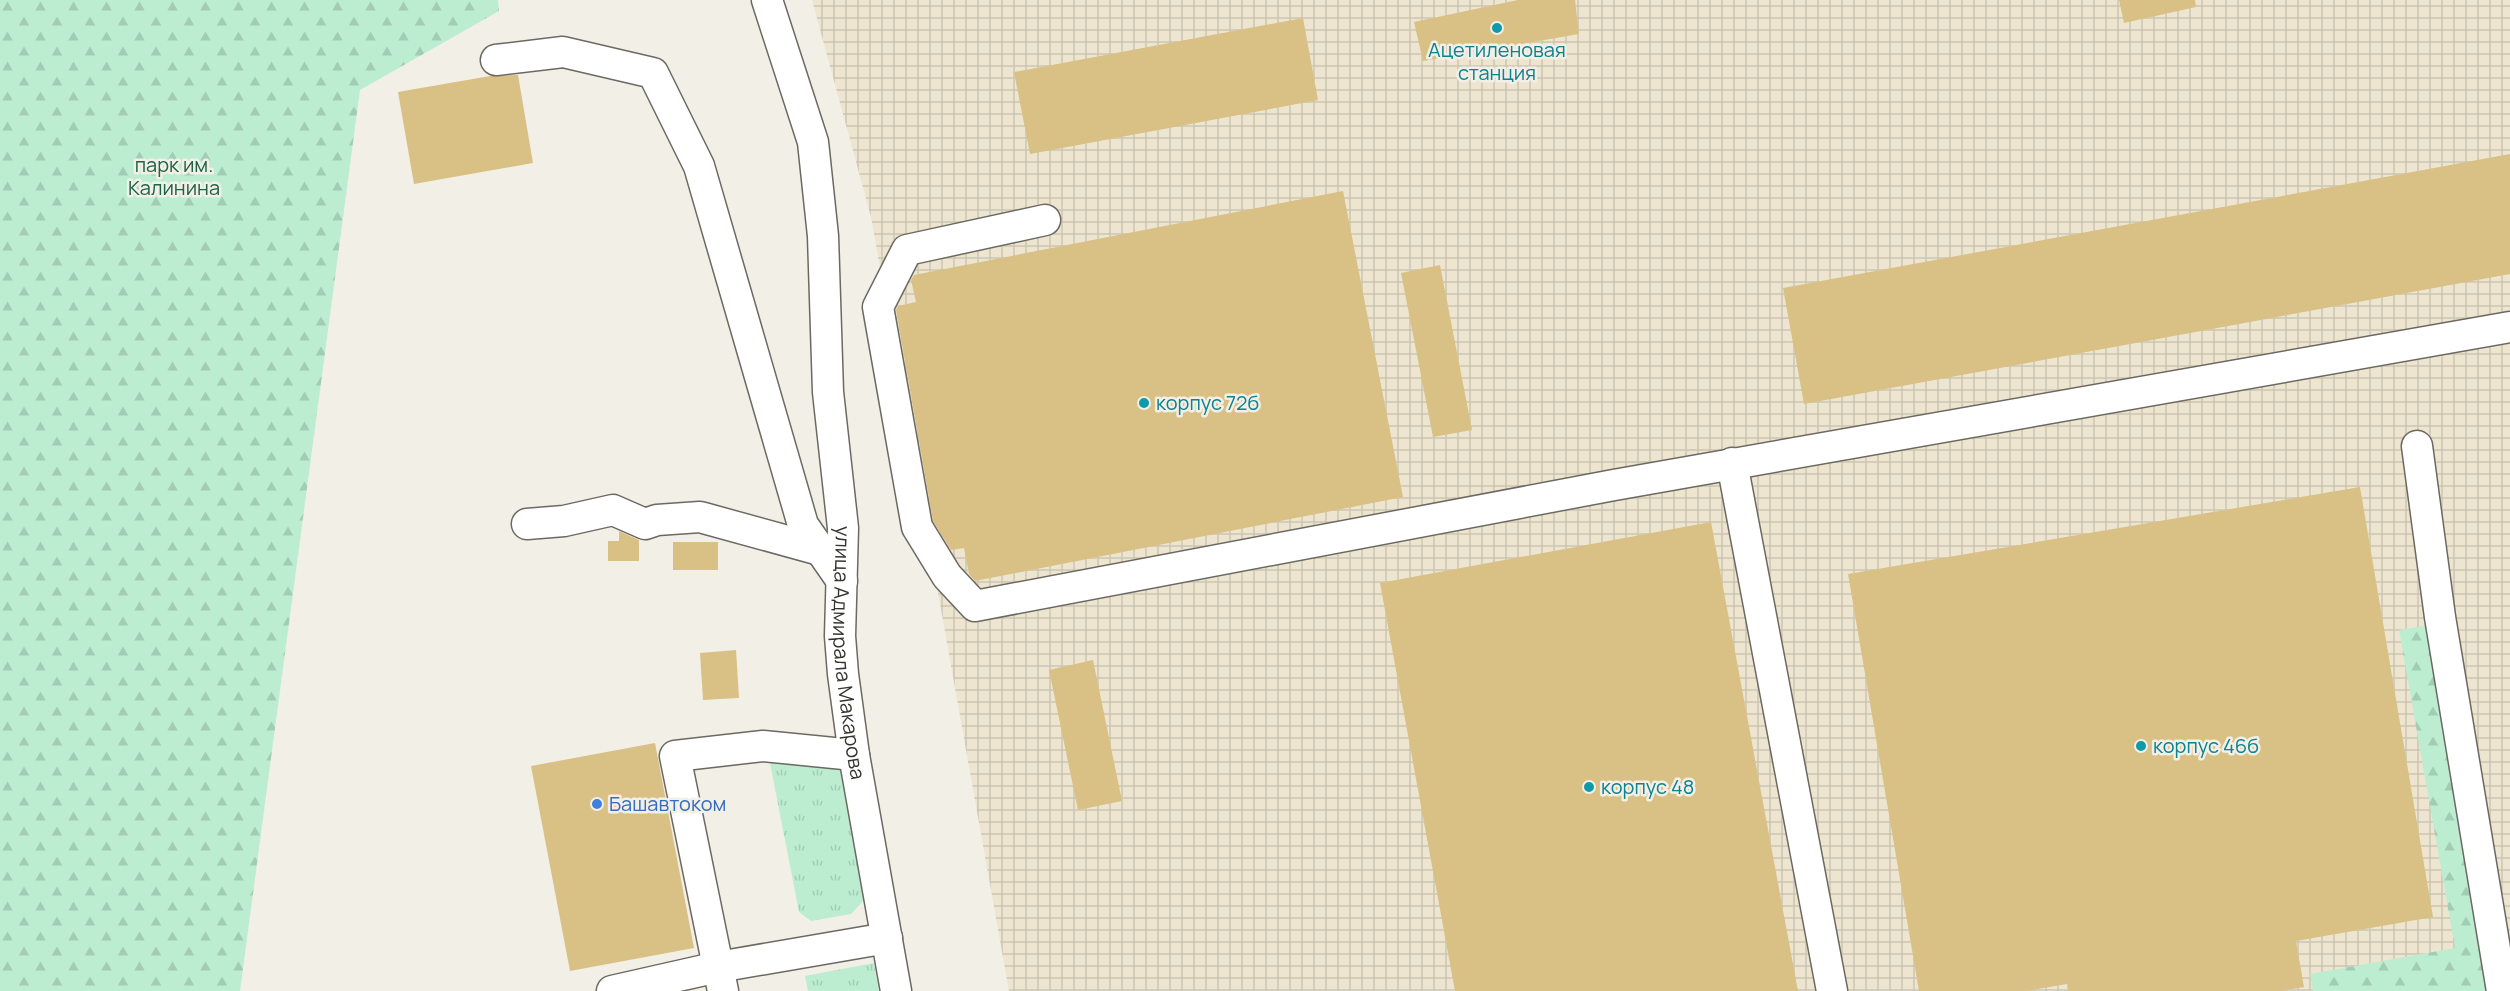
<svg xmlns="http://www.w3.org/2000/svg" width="2510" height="991" viewBox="0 0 2510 991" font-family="Manrope,sans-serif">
  <defs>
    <pattern id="industrial-grid" width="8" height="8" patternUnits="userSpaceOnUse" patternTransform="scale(1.5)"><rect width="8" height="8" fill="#ede5cf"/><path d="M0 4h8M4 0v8" fill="none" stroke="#ccc5b2"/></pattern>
    <pattern id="grass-tufts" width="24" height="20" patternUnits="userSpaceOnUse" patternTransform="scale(1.5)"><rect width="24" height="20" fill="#bcedd1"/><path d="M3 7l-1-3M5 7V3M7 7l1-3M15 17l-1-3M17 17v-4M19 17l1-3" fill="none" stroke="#a2ccb4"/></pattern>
    <pattern id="forest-firs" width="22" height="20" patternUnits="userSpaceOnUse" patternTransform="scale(1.5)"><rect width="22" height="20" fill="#bcedd1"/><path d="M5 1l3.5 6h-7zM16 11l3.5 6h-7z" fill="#a2ccb4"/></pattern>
  </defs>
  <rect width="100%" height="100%" fill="#f2efe6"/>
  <!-- industrial -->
  <path fill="url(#industrial-grid)" d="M812,0H2510V991H1009L871,217Z"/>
  <!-- grass -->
  <g fill="url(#grass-tufts)">
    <path d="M786,753L838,764L842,770L864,900L851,914L811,921L799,912L770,763Z"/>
    <path d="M874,963L879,991H808L805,976Z"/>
  </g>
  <!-- forest -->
  <g fill="url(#forest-firs)">
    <path d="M0,0H498L499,11L360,90L240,991H0Z"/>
    <path d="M2435,624L2499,991H2313L2310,974L2455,948L2399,630Z"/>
  </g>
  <!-- building -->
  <g fill="#d9c186">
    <path d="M1518,0H1575L1579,34L1423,61L1414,22Z"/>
    <path d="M2119,0H2195L2196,7L2124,23Z"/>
    <path d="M1303,18L1318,100L1030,154L1014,72Z"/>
    <path d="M518,75L533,163L414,184L398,92L490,76Z"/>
    <path d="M2510,154V274L1804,404L1783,288Z"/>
    <path d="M1343,191L1403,497L975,581L969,574L964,548L951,550L933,521L896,310L898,306L916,302L911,280L914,275Z"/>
    <path d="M1440,265L1472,430L1433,437L1401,273Z"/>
    <path d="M2360,487L2433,917L2296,941L2304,987L2281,991H2068L2067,984L2026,991H1919L1848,574Z"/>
    <path d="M1711,522L1798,991H1455L1380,583Z"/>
    <path d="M619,531L639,540V561H608V541H619Z"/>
    <rect x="673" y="542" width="45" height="28"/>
    <path d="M736,650L739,698L703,700L700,653Z"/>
    <path d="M1093,660L1122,801L1078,810L1049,670Z"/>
    <path d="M655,743L694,948L570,971L531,766Z"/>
  </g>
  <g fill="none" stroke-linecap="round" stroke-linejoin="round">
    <!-- minor casing -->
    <g stroke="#6c6962" stroke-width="33">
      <g id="minor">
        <path id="s1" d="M767,0L813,142L823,236L828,392L843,528L840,636L843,674L854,755L896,991"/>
        <path d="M496,60L563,52L653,73L699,166L803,525L842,581"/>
        <path d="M1045,220L907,250L878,307L917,527L947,576L975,606L1614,485L2510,327"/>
        <path d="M2417,446L2440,617L2502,991"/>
        <path d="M1732,463L1832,991"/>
        <path d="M527,524L564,521L613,510L645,524L657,520L700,517L820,550"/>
        <path d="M612,991L718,967L887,938"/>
        <path d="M723,991L675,756L763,746L854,755"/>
      </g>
    </g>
    <!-- minor -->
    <use href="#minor" stroke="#fff" stroke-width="30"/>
  </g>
  <!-- markers -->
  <g fill="#0f9aa8" stroke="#f2efe6" stroke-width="2">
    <circle cx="1497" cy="28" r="6"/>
    <circle cx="1144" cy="403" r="6"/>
    <circle cx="2141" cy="746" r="6"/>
    <circle cx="1589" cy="787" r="6"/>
  </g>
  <circle fill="#3f7fe0" stroke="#f2efe6" stroke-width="2" cx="597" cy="804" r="6"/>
  <g text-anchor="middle" stroke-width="5" stroke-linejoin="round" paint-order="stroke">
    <!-- culture labels -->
    <g font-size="20" fill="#0d838f" stroke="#f2efe6" text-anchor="start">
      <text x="1497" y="57" text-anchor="middle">Ацетиленовая<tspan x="1497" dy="23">станция</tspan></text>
      <text x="1156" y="410">корпус 72б</text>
      <text x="2153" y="753">корпус 46б</text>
      <text x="1601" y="794">корпус 48</text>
    </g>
    <!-- park labels -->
    <g font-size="20" fill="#1b6444" stroke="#f2efe6">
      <text x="174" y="172">парк им.<tspan x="174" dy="23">Калинина</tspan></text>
    </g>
    <!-- street labels -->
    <g font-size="20" fill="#353430" stroke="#f2efe6">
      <text dy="7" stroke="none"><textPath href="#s1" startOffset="662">улица Адмирала Макарова</textPath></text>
    </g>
    <!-- shop labels -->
    <g font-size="20" fill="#366cbe" stroke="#f2efe6" text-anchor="start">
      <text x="609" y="811">Башавтоком</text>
    </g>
  </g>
</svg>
